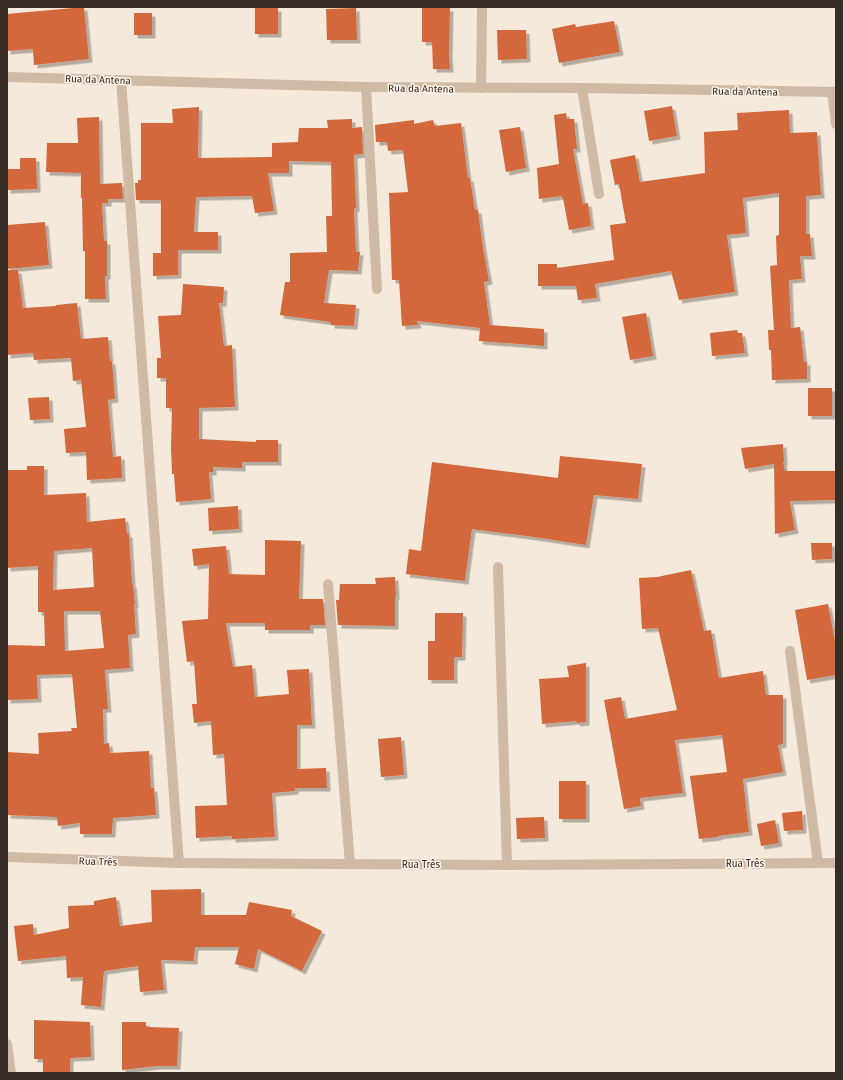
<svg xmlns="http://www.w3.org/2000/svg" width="843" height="1080" viewBox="0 0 843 1080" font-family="'Fira Sans',sans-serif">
  <defs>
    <filter id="shadow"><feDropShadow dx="3.5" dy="3.5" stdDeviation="0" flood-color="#0004"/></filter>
  </defs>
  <rect width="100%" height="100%" fill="#f4e9da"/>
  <!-- building -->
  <g fill="#d2683a" fill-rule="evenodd" filter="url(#shadow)">
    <path d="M84,7L89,59L34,65L33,49L7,51V14Z"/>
    <rect x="255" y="8" width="23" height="26"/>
    <path d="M356,8L357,40H327L326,9Z"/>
    <path d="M422,8H450L449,55L450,69H433L432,42H422Z"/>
    <rect x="134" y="13" width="18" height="22"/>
    <path d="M614,21L620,52L559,63L552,29L575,24L576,27Z"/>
    <path d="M497,30H526L527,59L498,60Z"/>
    <path d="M672,106L677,136L649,141L644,111Z"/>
    <path d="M199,107L198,158L272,157V143L298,142L299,128H328L327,120L352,119V128L362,127L363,154L354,155L356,208L354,209L356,252H360L358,271L329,270L324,303L356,305L354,326L331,325V322L280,315L285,282H290V253L327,252L326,216H332L331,162L289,161V173H268L274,211L255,213L252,196L196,197L194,232H218V250H178V275L153,276V253H161V200H136L135,183H138V180H141V123H173L172,109Z"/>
    <path d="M789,110L790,133L817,132L821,195L806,196V234H810L812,256H800L802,279L789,280L791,328L800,327L804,362H807V379L772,380L771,350H769L768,330H774L770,266L777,265L776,236L779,235V193L743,198L746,233L727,235L735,292L679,300L671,271L595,284L597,298L578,300L576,286H538V264H557V268L614,260L610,225L626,223L619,184L615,185L610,160L635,155L640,182L705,173L704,132L738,130L737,113Z"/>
    <path d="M566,113L567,119H574L577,149H573L583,204L588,203L591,226L569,230L563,198H562V196L539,199L537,168L559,164L554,115Z"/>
    <path d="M99,117L100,184L122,183L123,199H108V203H102L104,241H107V276H105L106,299H85V251H83L82,198H81V173L46,172L47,143H78L77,118Z"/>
    <path d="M414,120V124L433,120L435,126L461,123L468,178H470L475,210H478L483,248L489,281L484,282L490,325L544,329V346L479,341L480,328L417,321L418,325L402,326L399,280H392L389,193L408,192L403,150L388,151L387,142H376L375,125Z"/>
    <path d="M520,127L526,168L506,172L499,130Z"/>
    <path d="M20,158H36L37,189L7,190V169H20Z"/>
    <path d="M45,222L49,265L7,269V225Z"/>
    <path d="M7,270H18L23,308L56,306V305L77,303L81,339L108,337L110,361H112L115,399L108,400L113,457L121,456L122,478L87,480L86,452L66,453L64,429L86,427L81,380L73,381L71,358L34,360L33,353L7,355Z"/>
    <path d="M183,284L224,287L223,303H219L224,346L232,345L235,407L199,408V439L256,442V440H278V462H242V468L213,467V472H209L211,499L176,502L174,474H172L171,448L172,408H166V378H157V358H161L158,316L181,315Z"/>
    <path d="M646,313L653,356L630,360L622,317Z"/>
    <path d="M737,330L738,333H742L745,353L712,356L710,333Z"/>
    <rect x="808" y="388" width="24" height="28"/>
    <path d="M49,397L50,419L30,420L28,398Z"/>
    <path d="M783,444L784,462H783L785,471H835L836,500L790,501L795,530L775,534L774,464L745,469L741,448Z"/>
    <path d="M560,456L642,464L638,499L594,495L586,545L534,537L472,529L465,581L406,574L409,549L421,551L432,462L558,478Z"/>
    <path d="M27,466H44V495L86,493L87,522L125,518L127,534H129L132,584H133L135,604H134L136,634L128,635L130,668L105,670L108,709H103L104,744L109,743L110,753L149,751L151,788H154L156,815L113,818L112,834H80V823L58,826L57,817L7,815V752L39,754L38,733L72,731L71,728H77L72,674L37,675L38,699L7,700V645L45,646L44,612H38V566L7,568V470H27ZM92,548L94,587L53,590L54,551ZM64,611H100L104,648L65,651Z"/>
    <path d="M238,506L239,529L209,531L208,508Z"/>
    <path d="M265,540L301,541L299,599H323L325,625H310V630H265V623H226L233,667L252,665L255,697L289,694L287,670L309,669L312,725H297V769L326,768L327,788H295V791L272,793L275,837L232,839V836L196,838L195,806L227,805L224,754L213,755L211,721L194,723L192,704H197L194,661L187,662L182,621L208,619L209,564L194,566L192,549L226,546L229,574L265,575Z"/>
    <path d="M811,543H832V559L812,560Z"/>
    <path d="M691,570L704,631L711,630L719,678L763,671L766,695H783V744L778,745L783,772L743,779L749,832L718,836V837L699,839L690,776L727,772L722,735L675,740L683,793L640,798L641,806L624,809L604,700L621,697L625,719L677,710L658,628L642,629L639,578L657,577Z"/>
    <path d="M395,577L396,596H395V626L338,625L336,600H339L340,584H376L375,578Z"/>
    <path d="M828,604L836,647V675L807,680L795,610Z"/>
    <path d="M435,613H463L462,657H454V680H428V641H435Z"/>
    <path d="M586,663V722L577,723L576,721L542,724L539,679L569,677L567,666Z"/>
    <path d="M401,737L404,775L381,777L378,739Z"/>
    <rect x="559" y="781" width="27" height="38"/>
    <path d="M802,811L803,830L784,831L782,813Z"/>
    <path d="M544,817L545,838L517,839L516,818Z"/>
    <path d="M775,820L779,843L761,846L757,824Z"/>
    <path d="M201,889V915H246L249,902L292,910L291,916L322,931L302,971L258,949L254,969L235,964L239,947H195L194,961L161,960L164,990L140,992L138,966L104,971L101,1007L81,1005L83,977L67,978L66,956L18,961L14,926L33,924L34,935L69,928L68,906L94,905V901L116,897L120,926L152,922L151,890Z"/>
    <path d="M34,1020L90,1022L91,1057L70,1058V1073H43V1059H34Z"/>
    <path d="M122,1022H146V1027L179,1028L177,1066H157L122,1070Z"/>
  </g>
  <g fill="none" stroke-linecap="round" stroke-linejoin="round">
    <!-- minor -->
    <g stroke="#cebaa5" stroke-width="10">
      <path d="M7,77L366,87L582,88L836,92"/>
      <path d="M121,80L179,863"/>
      <path d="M366,87L377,289"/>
      <path d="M481,88L482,7"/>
      <path d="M582,88L599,194"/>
      <path d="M832,92L836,124"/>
      <path d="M498,567L507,865"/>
      <path d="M328,584L350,864"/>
      <path d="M790,651L818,863"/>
      <path d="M7,857L179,863L507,865L836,863"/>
      <path d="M7,1044L11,1073"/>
    </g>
  </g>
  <g text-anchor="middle" stroke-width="3" stroke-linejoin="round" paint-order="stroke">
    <!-- street labels -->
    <g font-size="10" fill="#382d27" stroke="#fbf3e7">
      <text transform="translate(98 79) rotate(2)" y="4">Rua da Antena</text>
      <text transform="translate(421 88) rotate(1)" y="4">Rua da Antena</text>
      <text transform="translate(745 91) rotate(1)" y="4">Rua da Antena</text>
      <text transform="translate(98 861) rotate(2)" y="4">Rua Três</text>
      <text x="745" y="867">Rua Três</text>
      <text x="421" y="868">Rua Três</text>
    </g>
  </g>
  <!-- border -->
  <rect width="843" height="1080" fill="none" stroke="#382d27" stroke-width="16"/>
</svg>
